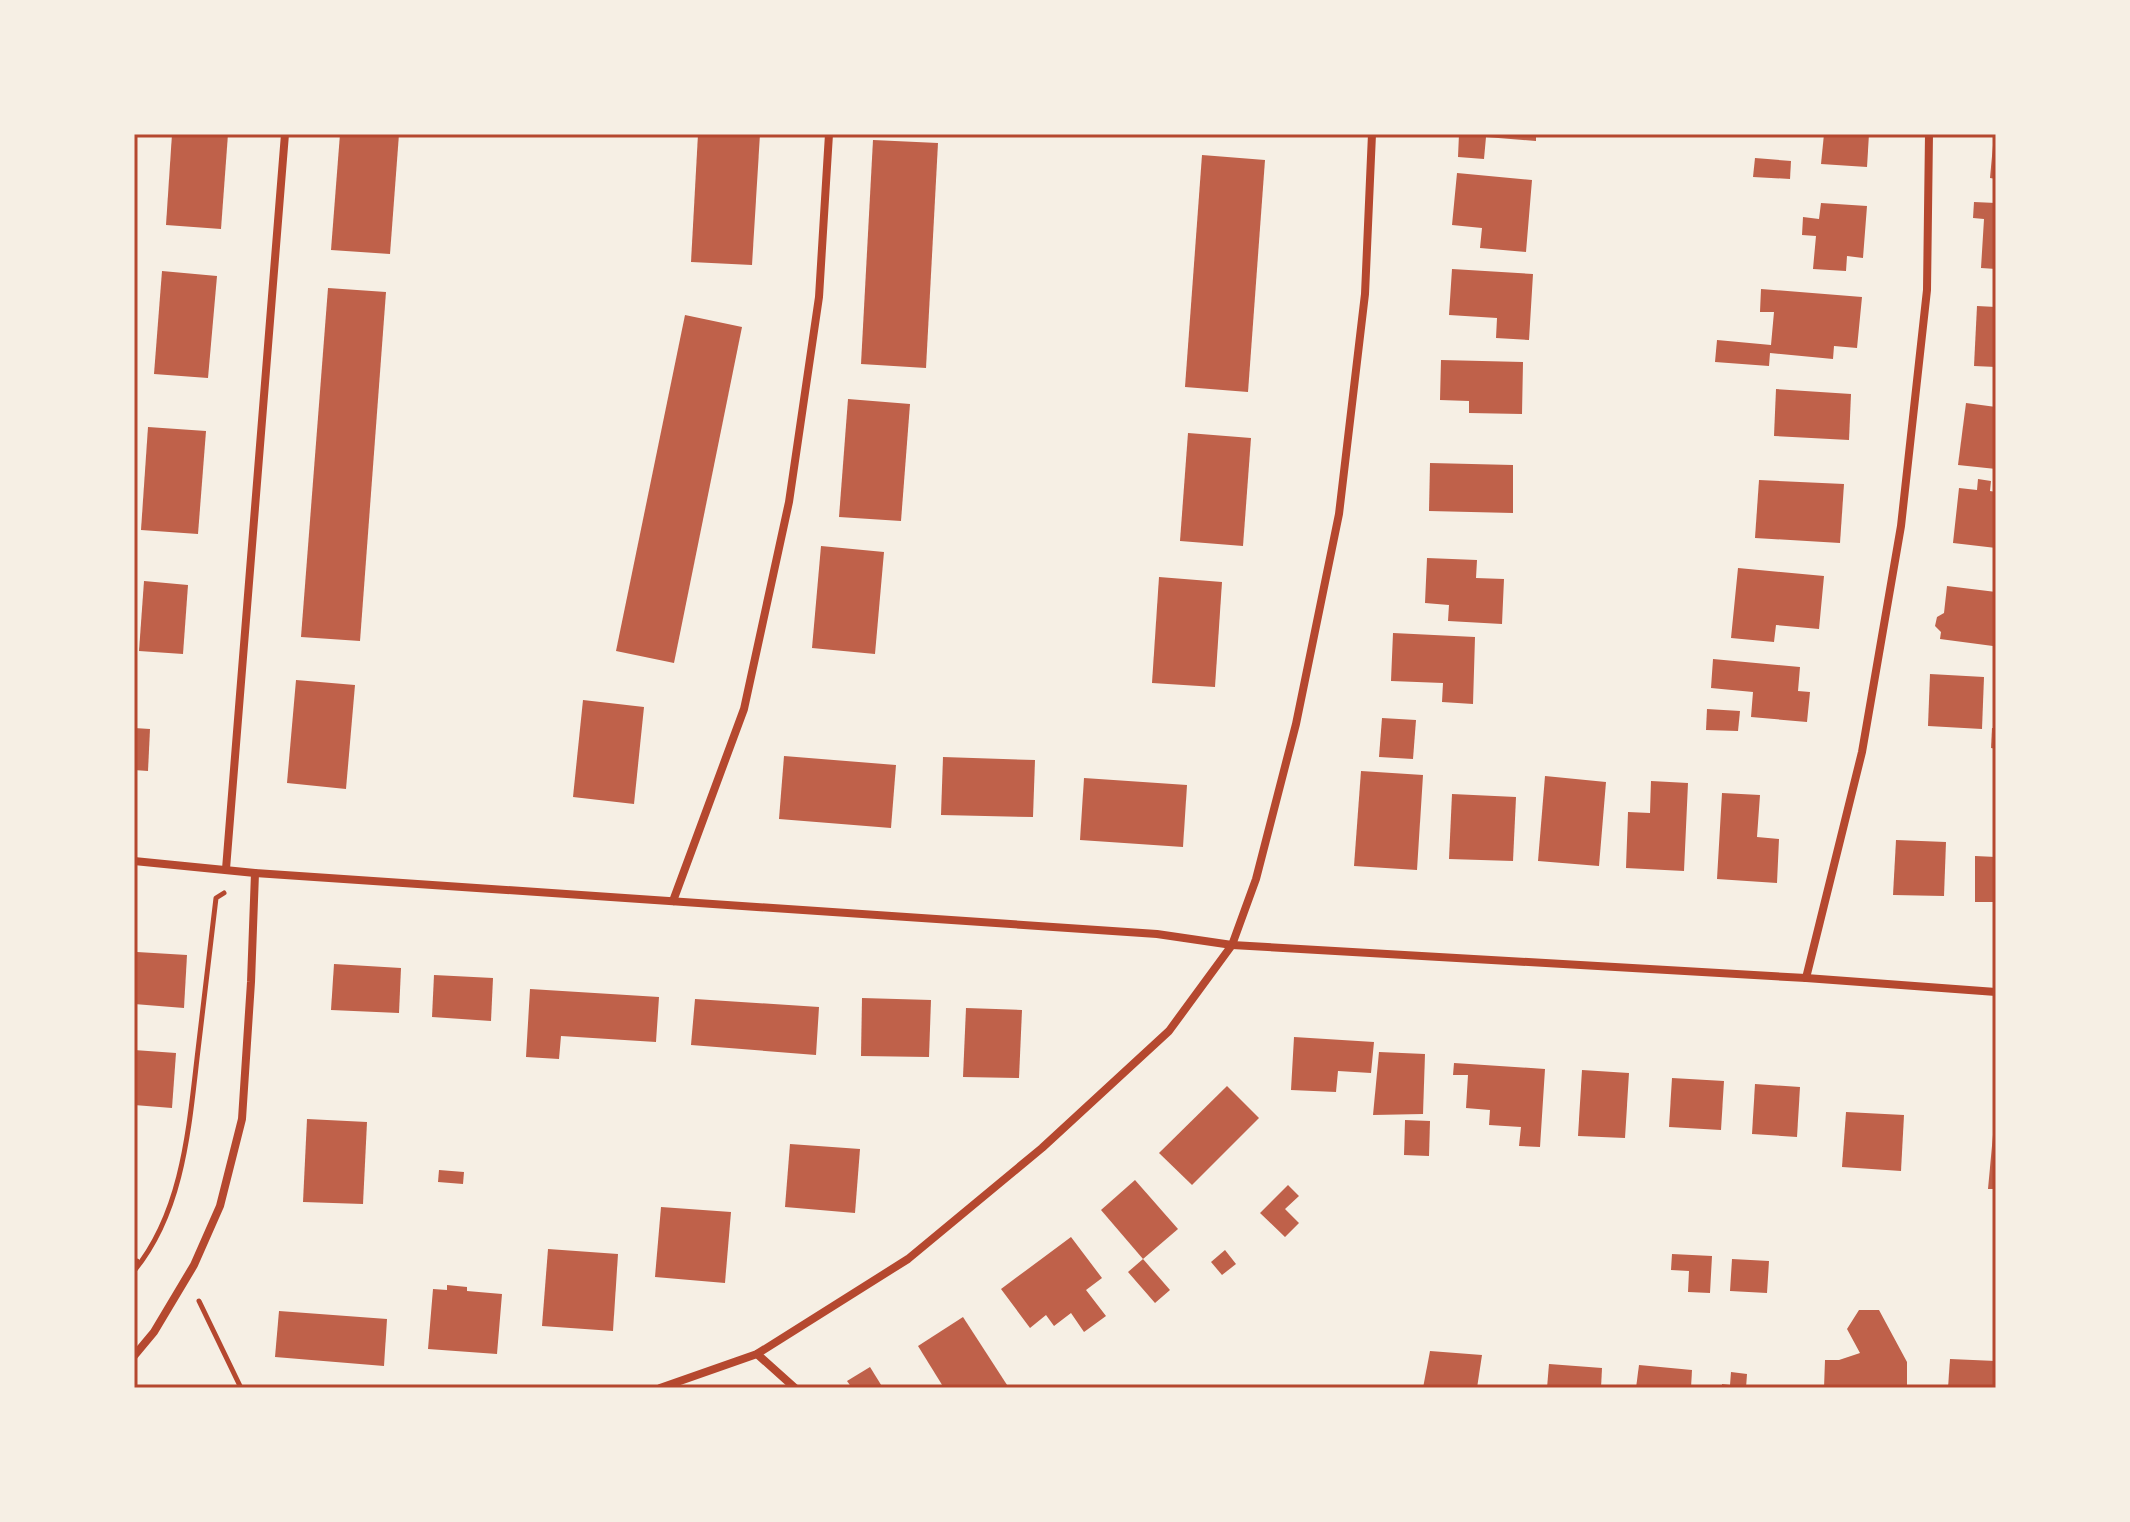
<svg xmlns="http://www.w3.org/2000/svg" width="2130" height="1522" viewBox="0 0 2130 1522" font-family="Manrope,sans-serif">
  <rect width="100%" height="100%" fill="#f6efe4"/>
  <!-- building -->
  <g fill="#bf614a">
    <path d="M172,134H228L221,229L166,225Z"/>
    <path d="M340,134H399L390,254L331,250Z"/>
    <path d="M698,134H760L752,265L691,262Z"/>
    <path d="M1459,134H1536V141L1486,137L1484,159L1458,157Z"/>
    <path d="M1824,134H1869L1867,167L1821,164Z"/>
    <path d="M1994,134H1996V179L1990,178Z"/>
    <path d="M873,140L938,143L926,368L861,364Z"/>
    <path d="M1202,155L1265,160L1248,392L1185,387Z"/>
    <path d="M1755,158L1791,161L1790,179L1753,177Z"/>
    <path d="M1457,173L1532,180L1526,252L1480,248L1482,228L1452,225Z"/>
    <path d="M1974,202L1996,203V269L1981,268L1984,219L1973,218Z"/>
    <path d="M1821,203L1867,206L1863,258L1847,256L1846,271L1813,269L1816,236L1802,235L1803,217L1819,219Z"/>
    <path d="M1452,269L1533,274L1529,340L1496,338L1497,318L1449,315Z"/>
    <path d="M162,271L217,276L208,378L154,374Z"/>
    <path d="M328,288L386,292L360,641L301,637Z"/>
    <path d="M1761,289L1862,297L1857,348L1834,346L1833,359L1770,353L1769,366L1715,362L1717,340L1771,345L1774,312H1760Z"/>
    <path d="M1977,306L1996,307V367L1974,366Z"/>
    <path d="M685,315L742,327L674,663L616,651Z"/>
    <path d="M1441,360L1523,362L1522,414L1469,413V401L1440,400Z"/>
    <path d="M1776,389L1851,394L1849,440L1774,436Z"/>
    <path d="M848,399L910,404L901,521L839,517Z"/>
    <path d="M1966,403L1996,407V469L1958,465Z"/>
    <path d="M148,427L206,431L198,534L141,530Z"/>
    <path d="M1188,433L1251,438L1243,546L1180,541Z"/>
    <path d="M1430,463L1513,465V513L1429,511Z"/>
    <path d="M1978,479L1991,481L1990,491L1996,492V548L1953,543L1959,488L1977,490Z"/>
    <path d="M1759,480L1844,484L1840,543L1755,538Z"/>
    <path d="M821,546L884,552L875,654L812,648Z"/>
    <path d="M1427,558L1477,560L1476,578L1504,579L1502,624L1448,621L1449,605L1425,603Z"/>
    <path d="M1738,568L1824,576L1819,629L1776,625L1774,642L1731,638Z"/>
    <path d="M1159,577L1222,582L1215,687L1152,683Z"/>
    <path d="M144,581L188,585L183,654L139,651Z"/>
    <path d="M1947,586L1996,592V624L1993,646L1940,639L1941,632L1935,626L1937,617L1944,613Z"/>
    <path d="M1393,633L1475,637L1473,704L1442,702L1443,683L1391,681Z"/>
    <path d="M1713,659L1800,667L1798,691L1810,692L1807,722L1751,717L1753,692L1711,688Z"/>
    <path d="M1930,674L1984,677L1982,729L1928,726Z"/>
    <path d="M296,680L355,685L346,789L287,783Z"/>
    <path d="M583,700L644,707L634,804L573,797Z"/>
    <path d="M1707,709L1740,711L1738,731L1706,730Z"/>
    <path d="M1382,718L1416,720L1413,759L1379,757Z"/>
    <path d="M134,728L150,729L148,771L134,770Z"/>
    <path d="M1992,728H1996V749L1991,748Z"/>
    <path d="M784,756L896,765L891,828L779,819Z"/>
    <path d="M943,757L1035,760L1033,817L941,815Z"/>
    <path d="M1361,771L1423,775L1417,870L1354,866Z"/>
    <path d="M1545,776L1606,782L1599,866L1538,861Z"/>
    <path d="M1084,778L1187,785L1183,847L1080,840Z"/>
    <path d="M1651,781L1688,783L1684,871L1626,868L1628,812L1650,813Z"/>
    <path d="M1722,793L1760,795L1757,837L1779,839L1777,883L1717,879Z"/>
    <path d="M1452,794L1516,797L1513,861L1449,859Z"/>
    <path d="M1896,840L1946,842L1944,896L1893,895Z"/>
    <path d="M1975,856L1996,857V902H1975Z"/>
    <path d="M137,952L187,955L184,1008L134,1004Z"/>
    <path d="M334,964L401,968L399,1013L331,1010Z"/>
    <path d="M434,975L493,978L491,1021L432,1017Z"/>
    <path d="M530,989L659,997L656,1042L561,1036L559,1059L526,1057Z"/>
    <path d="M862,998L931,1000L929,1057L861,1056Z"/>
    <path d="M695,999L819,1007L816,1055L691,1045Z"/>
    <path d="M966,1008L1022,1010L1019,1078L963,1077Z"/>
    <path d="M1294,1037L1374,1042L1371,1073L1338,1071L1336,1092L1291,1090Z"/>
    <path d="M134,1050L176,1053L172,1108L134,1105Z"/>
    <path d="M1379,1052L1425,1054L1423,1114L1373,1115Z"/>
    <path d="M1454,1063L1545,1069L1540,1147L1519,1146L1521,1127L1489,1125L1490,1110L1466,1108L1468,1075H1453Z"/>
    <path d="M1582,1070L1629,1073L1625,1138L1578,1136Z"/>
    <path d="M1672,1078L1724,1081L1721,1130L1669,1127Z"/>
    <path d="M1755,1084L1800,1087L1797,1137L1752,1134Z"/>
    <path d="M1227,1086L1259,1118L1192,1185L1159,1153Z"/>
    <path d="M1846,1112L1904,1115L1901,1171L1842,1167Z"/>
    <path d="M307,1119L367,1122L363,1204L303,1202Z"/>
    <path d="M1405,1120L1430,1121L1429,1156L1404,1155Z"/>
    <path d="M1994,1124H1996V1189H1988Z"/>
    <path d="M790,1144L860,1149L855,1213L785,1207Z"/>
    <path d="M439,1170L464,1172L463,1184L438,1182Z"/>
    <path d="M1135,1180L1178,1229L1143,1259L1101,1210Z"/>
    <path d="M1288,1185L1299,1196L1285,1209L1299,1223L1285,1237L1260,1213Z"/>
    <path d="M661,1207L731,1212L725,1283L655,1277Z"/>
    <path d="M1071,1237L1102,1278L1086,1290L1106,1316L1084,1332L1071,1313L1054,1326L1046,1315L1030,1328L1001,1289Z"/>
    <path d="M548,1249L618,1254L613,1331L542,1326Z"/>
    <path d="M1225,1250L1236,1264L1222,1275L1211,1262Z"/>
    <path d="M1672,1254L1712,1256L1710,1293L1688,1292L1689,1271L1671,1270Z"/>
    <path d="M1143,1259L1170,1290L1155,1303L1128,1272Z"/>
    <path d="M1732,1259L1769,1261L1767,1293L1730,1291Z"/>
    <path d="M447,1285L467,1287V1291L502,1294L497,1354L428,1349L433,1289L447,1290Z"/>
    <path d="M1859,1310H1879L1907,1362V1388H1824L1825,1360H1839L1860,1353L1847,1329Z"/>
    <path d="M279,1311L387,1319L384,1366L275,1357Z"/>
    <path d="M963,1317L1009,1388H944L918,1346Z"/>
    <path d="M1430,1351L1482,1355L1477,1388H1423Z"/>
    <path d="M1950,1359L1996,1361V1388H1948Z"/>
    <path d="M1549,1364L1602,1368L1601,1388H1547Z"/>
    <path d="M1639,1365L1692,1370L1691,1388H1636Z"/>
    <path d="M870,1367L883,1388H852L847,1381Z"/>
    <path d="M1731,1372L1747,1374L1746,1388H1722V1384L1730,1385Z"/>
  </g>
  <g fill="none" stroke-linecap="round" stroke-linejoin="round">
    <!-- path -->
    <g stroke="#b5482f" stroke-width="5">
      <path d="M134,1261H137"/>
      <path d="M134,1271C184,1210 189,1125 198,1050C204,1000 210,949 216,898L224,893"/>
      <path d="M199,1301L241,1388"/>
    </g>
    <!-- minor -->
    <g stroke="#b5482f" stroke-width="8">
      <path d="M134,861L255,873L1157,934L1232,945L1806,978L1996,992"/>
      <path d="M226,869L285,134"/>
      <path d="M673,901L744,709L789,502L819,297L829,134"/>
      <path d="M1806,978L1862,752L1901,526L1927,290L1929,134"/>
      <path d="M757,1354L795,1388"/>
      <path d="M134,1356L154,1332L194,1265L220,1206L242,1119L251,982L255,873"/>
      <path d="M660,1388L757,1354L908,1259L1042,1148L1169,1031L1232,945L1256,879L1296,724L1339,514L1365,294L1372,134"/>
    </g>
  </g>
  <!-- border -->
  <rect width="2130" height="1522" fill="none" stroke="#f6efe4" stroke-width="272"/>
  <rect x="136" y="136" width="1858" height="1250" fill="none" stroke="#b5482f" stroke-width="3"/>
</svg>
